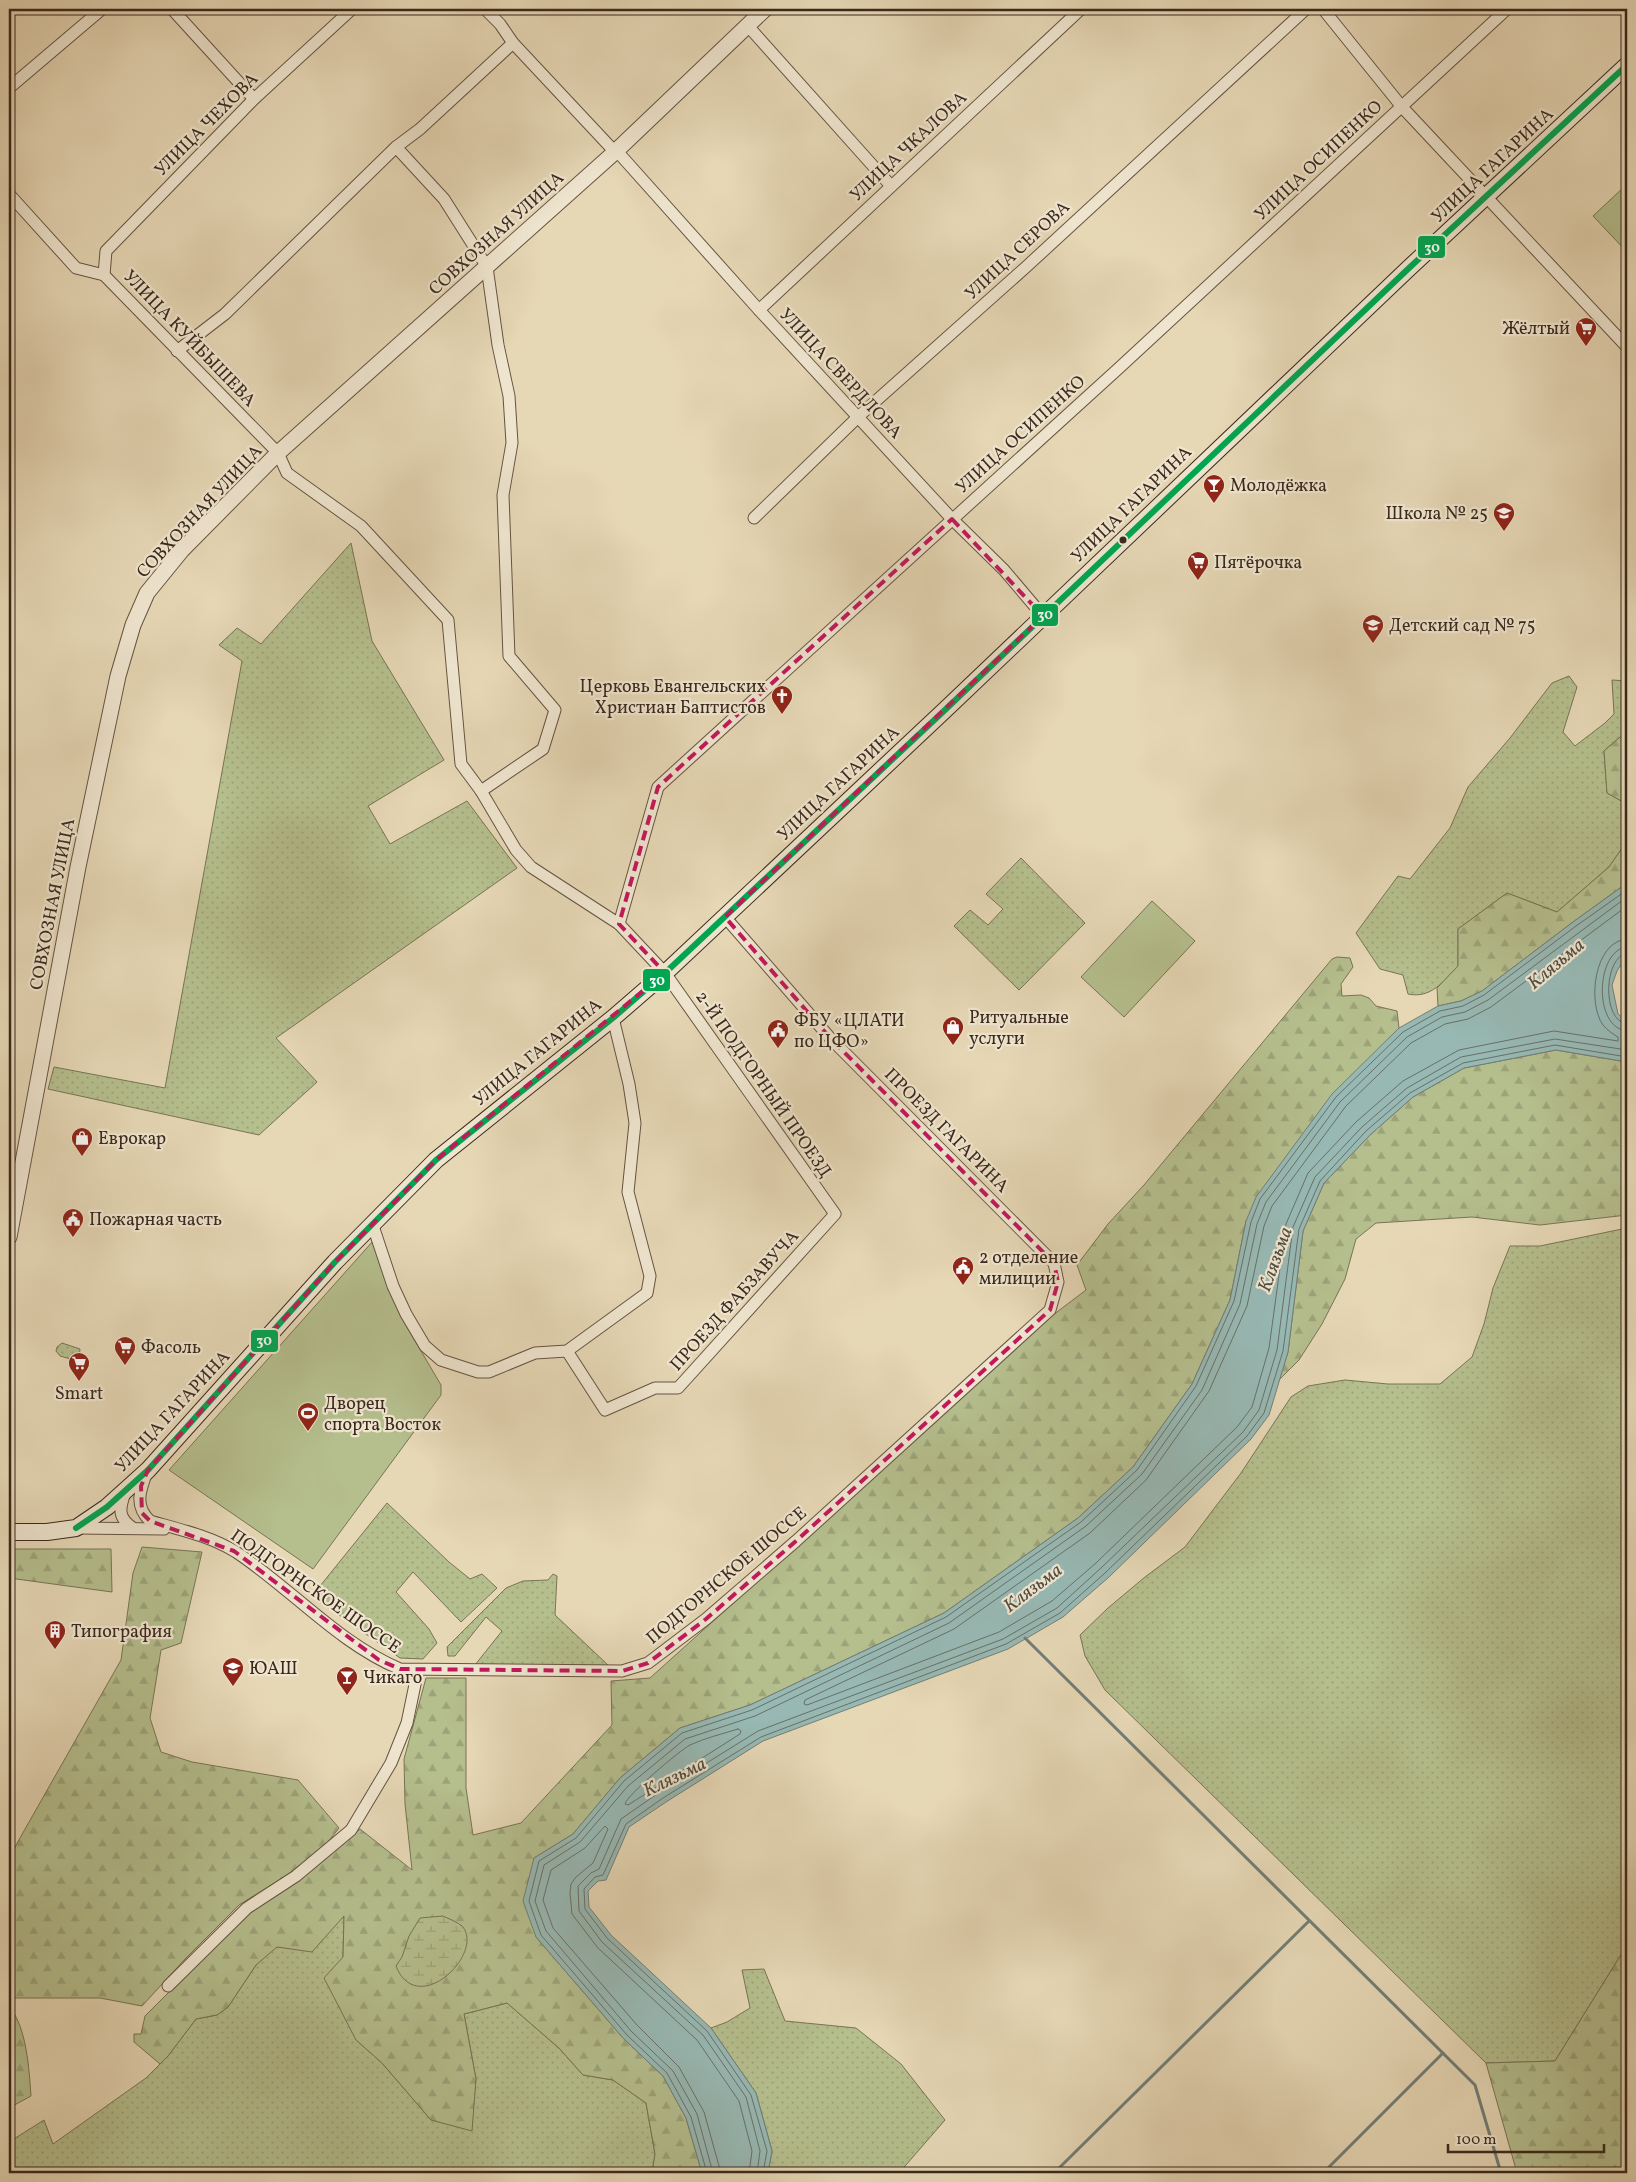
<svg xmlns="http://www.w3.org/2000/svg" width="1636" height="2182" viewBox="0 0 1636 2182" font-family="Vollkorn,serif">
  <defs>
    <pattern id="grass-dots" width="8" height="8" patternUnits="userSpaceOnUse" patternTransform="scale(1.25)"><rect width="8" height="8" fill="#b5be8d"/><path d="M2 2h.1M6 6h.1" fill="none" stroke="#9ca379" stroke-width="1.8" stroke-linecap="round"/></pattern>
    <pattern id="forest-firs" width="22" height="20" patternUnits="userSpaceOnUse" patternTransform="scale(1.25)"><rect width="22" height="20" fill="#b5be8d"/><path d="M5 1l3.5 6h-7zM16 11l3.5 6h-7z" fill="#9ca379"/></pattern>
    <pattern id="wetland-marsh" width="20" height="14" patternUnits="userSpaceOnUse" patternTransform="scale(1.25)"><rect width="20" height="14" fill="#b5be8d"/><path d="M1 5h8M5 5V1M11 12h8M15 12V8" fill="none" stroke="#9ca379"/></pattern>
  </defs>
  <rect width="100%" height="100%" fill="#e6d7b5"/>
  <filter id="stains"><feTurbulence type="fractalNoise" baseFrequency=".004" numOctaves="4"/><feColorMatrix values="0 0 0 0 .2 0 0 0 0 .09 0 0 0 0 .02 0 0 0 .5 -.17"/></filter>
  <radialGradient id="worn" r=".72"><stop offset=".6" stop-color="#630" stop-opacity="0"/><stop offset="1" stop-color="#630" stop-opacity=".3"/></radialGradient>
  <!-- grass -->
  <g fill="url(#grass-dots)" stroke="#787455">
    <path d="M351,543L372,641L444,760L368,806L390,844L467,801L517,868L276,1038L317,1082L259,1135L48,1089L54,1067L165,1088L242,661L219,645L237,628L261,644Z"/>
    <path d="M1569,676L1577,687L1563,732L1575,746L1605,723L1614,714L1612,680L1627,681V731L1604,751L1607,793L1627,804V841L1609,867L1557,912L1507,893L1458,929V966C1444,981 1431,999 1408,994L1403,975L1380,969L1356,933L1398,876L1410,879L1450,828L1468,787L1510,738L1552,683Z"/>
    <path d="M1021,858L1085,923L1019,990L954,926L970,910L988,925L1003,909L986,894Z"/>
    <path d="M1627,1228V1945L1555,2061L1486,2063L1105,1690L1085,1656L1080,1635L1108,1608L1145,1577L1185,1547L1241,1473L1291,1397L1308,1386L1345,1380L1388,1384H1440L1472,1357L1484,1324L1493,1288L1510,1246H1540Z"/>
    <path d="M62,1343L80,1349L79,1358L74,1360L60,1356L56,1351L57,1347Z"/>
    <path d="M387,1503L449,1562L470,1579L482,1574L497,1588L461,1622L413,1572L396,1592L429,1629L437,1643L423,1659L400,1658L312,1596Z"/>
    <path d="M553,1574L557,1576L555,1615L609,1666L475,1665L502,1631L486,1617L455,1656H448L447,1647L506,1588L523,1581L548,1580Z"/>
    <path d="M344,1915L343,1957L356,2040L382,2063L431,2120L471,2130L476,2079L464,2014L507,2003L559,2048L583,2075L613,2080L646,2103L655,2154L652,2173H9V2142L44,2120L53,2144L146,2078L168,2056L196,2019L217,2015L228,2007L256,1965L277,1946L312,1951Z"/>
    <path d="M764,1969L785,2021L856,2028L901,2064L945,2120L899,2173H768L772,2151L756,2093L711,2028L727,2022L750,2008L742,1970Z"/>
  </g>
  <!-- forest -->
  <g fill="url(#forest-firs)" stroke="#787455" fill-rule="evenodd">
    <path d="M1627,731V804L1607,793L1604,751Z"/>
    <path d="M1627,841V883L1573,922L1482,991L1461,1001L1438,1006L1437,988L1458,966V929L1507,893L1557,912L1609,867Z"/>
    <path d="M1337,957L1350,958L1353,967L1341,984L1342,996L1361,995L1369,998L1376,1006L1397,1011L1399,1028L1383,1046L1246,1221L1230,1300L1192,1384L1133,1467L1078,1518L944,1613L750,1705L680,1728L620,1778L573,1834L534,1858L536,1937L623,2038L663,2076L686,2118L702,2173H652L655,2154L646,2103L613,2080L583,2075L559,2048L507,2003L464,2014L476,2079L472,2131L431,2120L382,2063L356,2040L324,1978L343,1957L344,1916L312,1952L277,1947L256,1965L228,2007L217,2015L196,2019L168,2056L160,2064L134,2042V2034H141L145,2016L243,1918L299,1880L360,1829L412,1870L405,1804L404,1759L426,1678H466V1788L473,1835L521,1823L612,1725L611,1681L650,1678L1053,1315L1086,1290L1077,1265L1108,1224L1144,1185L1332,959ZM442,1916L462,1926L396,1966Z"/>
    <path d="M1556,1050L1627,1062V1215L1540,1225L1472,1217L1376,1223L1356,1239L1345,1279L1322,1324L1299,1360L1279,1380L1288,1352L1303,1231L1324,1183L1370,1135L1413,1097L1464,1068Z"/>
    <path d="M142,1547L202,1552L181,1643L161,1650L150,1718L161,1752L192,1762L298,1780L339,1828L328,1842L290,1873L239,1905L185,1959L142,2006L100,1998H13L9,1995V1863L16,1845L121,1660L133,1573Z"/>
    <path d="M9,1549H111L112,1592L9,1578Z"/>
    <path d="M1627,1945V2173H1517L1486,2063L1555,2061Z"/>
    <path d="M9,2006C27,2028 29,2069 31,2096L9,2108Z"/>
  </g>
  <!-- wetland -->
  <path fill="url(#wetland-marsh)" stroke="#787455" d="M443,1916C449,1919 458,1922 463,1927C484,1955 417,2019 396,1966L402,1957L409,1936L420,1918Z"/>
  <!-- park -->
  <g fill="#b5be8d" stroke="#787455">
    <path d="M1624,187L1627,191V252L1593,216Z"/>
    <path d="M1152,901L1195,941L1124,1017L1081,977Z"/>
    <path d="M373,1241L401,1317L441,1385V1395L313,1569L169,1470Z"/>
  </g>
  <!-- water -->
  <path fill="#97b8b3" stroke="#727f77" d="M1627,883V955L1617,971L1612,985L1618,1014L1627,1021V1062L1556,1050L1464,1068L1413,1097L1370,1135L1324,1183L1303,1231L1288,1352L1269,1415L1251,1439L1109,1577L1063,1617L1008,1649L763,1741L666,1802L629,1827L606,1880L598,1881L588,1891L589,1907L611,1935L711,2028L756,2093L772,2151L768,2173H702L686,2118L663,2076L623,2038L536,1937L523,1901L534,1858L573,1834L620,1778L680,1728L750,1705L944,1613L1078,1518L1133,1467L1192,1384L1230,1300L1246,1221L1256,1197L1332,1094L1399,1028L1438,1006L1461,1001L1482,991L1573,922Z"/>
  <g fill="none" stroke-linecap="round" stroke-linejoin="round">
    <!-- shore -->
    <g stroke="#687068" stroke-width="1">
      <path d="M1627,906L1491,1007L1468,1019L1445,1024L1411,1043L1346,1106L1272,1206L1264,1226L1247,1306L1209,1391L1146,1480L1090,1533L954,1629L805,1700L804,1704L807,1705L999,1632L1052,1601L1096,1563L1237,1427L1252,1407L1269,1348L1286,1224L1308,1173L1356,1122L1403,1081L1459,1050L1554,1031L1618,1041V1037C1613,1034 1607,1030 1603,1025C1587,1003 1594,941 1627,939"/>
      <path d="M1627,947C1596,949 1592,1028 1627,1031"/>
      <path d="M1627,953C1604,956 1601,1021 1627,1024"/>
      <path d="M738,1729L741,1731L740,1734L628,1805L625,1804C626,1796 680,1750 690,1745C705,1738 722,1734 738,1729Z"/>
      <path d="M707,2173L691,2117L667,2073L627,2035L541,1935L529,1901L539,1861L576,1838L624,1781L682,1733L752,1710L946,1617L1081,1522L1137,1470L1196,1386L1234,1301L1251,1222L1260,1199L1336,1097L1403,1032L1440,1011L1463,1006L1484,995L1576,926L1627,890"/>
      <path d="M713,2173L697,2114L673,2071L631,2031L546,1931L535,1901L544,1865L580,1842L628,1786L685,1739L755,1716L949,1623L1086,1526L1142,1474L1202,1390L1240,1304L1257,1224L1266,1202L1340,1102L1407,1037L1442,1017L1465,1012L1488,1000L1627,897"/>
      <path d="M721,2173L704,2112L679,2067L637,2025L553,1928L543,1900L551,1870L585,1848L605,1826L608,1829L593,1863L576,1877L571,1884L570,1893L572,1914L598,1948L697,2040L739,2101L752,2151L749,2173"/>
      <path d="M757,2173L760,2151L746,2097L703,2035L602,1942L579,1911L578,1886L591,1873L599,1869L621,1819L660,1792L758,1731L1003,1639L1057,1608L1101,1568L1243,1432L1259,1410L1277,1350L1293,1227L1315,1177L1362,1127L1407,1088L1461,1057L1555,1039L1627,1050"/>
      <path d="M763,2173L767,2151L751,2095L707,2031L607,1938L585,1909L584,1889L595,1877L603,1875L626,1824L663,1798L761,1737L1006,1644L1060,1613L1105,1573L1247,1436L1264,1413L1283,1351L1299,1229L1320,1181L1366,1131L1410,1093L1463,1063L1555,1045L1627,1057"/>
    </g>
    <!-- stream -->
    <g stroke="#727f77" stroke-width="3">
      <path d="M1025,1638L1475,2085L1501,2173"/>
      <path d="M1054,2173L1309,1921"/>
      <path d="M1323,2173L1443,2053"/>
    </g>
    <!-- minor casing -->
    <g stroke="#655443" stroke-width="13">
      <g id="minor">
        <path d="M172,9L254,99"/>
        <path d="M485,9L500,24L513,43L615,152"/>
        <path d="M1323,9L1402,107L1627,347"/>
        <path d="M748,26L891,186"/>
        <path d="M9,88L102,9"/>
        <path d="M396,147L444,199L487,267L498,345L509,396L512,443L503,495L509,656L555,710L543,749L481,791"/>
        <path d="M616,150L759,310L952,519L1004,570L1043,616"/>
        <path d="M9,194L76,268L104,275L278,453L287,473L361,526L448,620L461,764L481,791L516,850L531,867L619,924L665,973L835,1214L678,1388H655L605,1410L567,1351"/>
        <path d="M104,275L106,251L254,99L352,9"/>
        <path d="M759,310L1081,9"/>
        <path d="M177,351L225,314L396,147L420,129L513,43"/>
        <path d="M754,518L859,416L1026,267L1306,9"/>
        <path d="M619,924L658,787L1119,368L1507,9"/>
        <path d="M372,1223L393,1286L406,1314L425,1346L441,1360L478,1372H489L535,1353L567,1351L647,1293L650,1276L628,1192L635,1123L629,1084L613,1018"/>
        <path d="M147,1472C140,1490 134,1506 150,1521C178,1529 210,1536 236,1552C292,1589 338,1643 400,1669L622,1671L648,1663L706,1619L796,1541L1050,1310L1058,1282L1054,1263L831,1039L725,917"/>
        <path d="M125,1493C119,1509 118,1518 133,1528"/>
        <path d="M77,1528L164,1529"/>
        <path d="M168,1986L247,1908L296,1876L351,1830L391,1763L407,1723L418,1670"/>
      </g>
    </g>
    <!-- tertiary casing -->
    <g stroke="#655443" stroke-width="17">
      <path id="tertiary" d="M9,1237L78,867L118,676L133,625L147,593L182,550L278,453L615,152L765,9"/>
    </g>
    <!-- secondary casing -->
    <g stroke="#3a291d" stroke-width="18">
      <path id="secondary" d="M9,1532H47L76,1528L107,1507L148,1470L335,1262L436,1160L613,1018L665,973L946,709L1408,269L1627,65"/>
    </g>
    <!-- minor -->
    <use href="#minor" stroke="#efe5cf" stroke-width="11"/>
    <!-- tertiary -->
    <use href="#tertiary" stroke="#efe5cf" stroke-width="15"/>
    <!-- secondary -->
    <use href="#secondary" stroke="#efe5cf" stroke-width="16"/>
    <!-- bus-1 casing -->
    <g stroke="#efe5cf" stroke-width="10">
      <path id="bus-1" d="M76,1528L107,1507L148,1470L335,1262L436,1160L613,1018L665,973L946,709L1408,269L1627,65"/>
    </g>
    <!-- bus-1 -->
    <use href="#bus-1" stroke="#00a651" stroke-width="6"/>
  </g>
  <!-- marked area -->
  <path fill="none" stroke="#c2185b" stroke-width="4" stroke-dasharray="10 6" stroke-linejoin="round" d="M952,519L1043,616L725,917L831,1039L1054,1263L1058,1282L1050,1310L796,1541L706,1619L648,1663L622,1671L400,1669L379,1660L234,1551L150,1521L142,1513L141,1486L148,1470L335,1262L436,1160L665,973L619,924L658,787Z"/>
  <!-- icons -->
  <defs>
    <g id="supermarket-pin" transform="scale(1.125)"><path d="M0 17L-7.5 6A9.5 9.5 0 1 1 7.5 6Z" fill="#8f2418" stroke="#efe5cf"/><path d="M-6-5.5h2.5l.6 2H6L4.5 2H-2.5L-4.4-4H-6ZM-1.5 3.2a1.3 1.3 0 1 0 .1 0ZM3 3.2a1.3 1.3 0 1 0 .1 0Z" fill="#fff"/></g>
    <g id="bar-pin" transform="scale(1.125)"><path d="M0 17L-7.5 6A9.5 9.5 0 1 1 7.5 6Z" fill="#8f2418" stroke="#efe5cf"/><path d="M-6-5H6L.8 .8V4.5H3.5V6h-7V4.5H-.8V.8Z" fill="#fff"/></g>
    <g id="school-pin" transform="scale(1.125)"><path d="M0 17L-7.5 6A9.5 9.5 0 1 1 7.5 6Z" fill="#8f2418" stroke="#efe5cf"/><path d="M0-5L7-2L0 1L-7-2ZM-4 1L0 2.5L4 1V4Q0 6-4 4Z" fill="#fff"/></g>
    <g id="church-pin" transform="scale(1.125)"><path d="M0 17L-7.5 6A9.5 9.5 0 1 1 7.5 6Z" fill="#8f2418" stroke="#efe5cf"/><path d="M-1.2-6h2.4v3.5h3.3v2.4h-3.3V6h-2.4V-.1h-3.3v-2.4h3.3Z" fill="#fff"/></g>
    <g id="shop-pin" transform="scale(1.125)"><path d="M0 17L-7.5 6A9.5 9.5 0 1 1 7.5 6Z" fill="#8f2418" stroke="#efe5cf"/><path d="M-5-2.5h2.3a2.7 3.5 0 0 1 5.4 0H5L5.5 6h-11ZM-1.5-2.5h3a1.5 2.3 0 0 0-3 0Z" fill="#fff"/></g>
    <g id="civic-pin" transform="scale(1.125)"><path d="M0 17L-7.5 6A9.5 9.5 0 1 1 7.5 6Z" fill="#8f2418" stroke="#efe5cf"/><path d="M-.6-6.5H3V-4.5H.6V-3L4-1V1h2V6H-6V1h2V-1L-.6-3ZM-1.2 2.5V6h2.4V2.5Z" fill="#fff"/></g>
    <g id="stadium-pin" transform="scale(1.125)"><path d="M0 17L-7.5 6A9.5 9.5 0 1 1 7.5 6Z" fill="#8f2418" stroke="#efe5cf"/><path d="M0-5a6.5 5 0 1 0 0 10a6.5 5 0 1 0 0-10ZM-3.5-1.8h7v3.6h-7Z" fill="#fff"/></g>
    <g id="building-pin" transform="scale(1.125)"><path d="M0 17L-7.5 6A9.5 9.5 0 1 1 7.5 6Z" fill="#8f2418" stroke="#efe5cf"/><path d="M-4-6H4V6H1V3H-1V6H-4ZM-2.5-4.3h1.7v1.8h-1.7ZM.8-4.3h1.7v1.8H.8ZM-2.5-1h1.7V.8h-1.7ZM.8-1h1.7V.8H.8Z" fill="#fff"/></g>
    <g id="university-pin" transform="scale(1.125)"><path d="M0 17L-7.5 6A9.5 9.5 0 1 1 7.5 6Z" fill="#8f2418" stroke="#efe5cf"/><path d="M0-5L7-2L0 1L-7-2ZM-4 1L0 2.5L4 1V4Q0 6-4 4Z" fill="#fff"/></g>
  </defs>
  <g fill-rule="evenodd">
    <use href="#supermarket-pin" x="1586" y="328"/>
    <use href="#bar-pin" x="1214" y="485"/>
    <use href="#school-pin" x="1504" y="513"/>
    <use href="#supermarket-pin" x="1198" y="562"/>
    <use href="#school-pin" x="1373" y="625"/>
    <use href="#church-pin" x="782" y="696"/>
    <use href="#shop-pin" x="953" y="1027"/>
    <use href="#civic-pin" x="778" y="1030"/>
    <use href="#shop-pin" x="82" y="1138"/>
    <use href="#civic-pin" x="73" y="1219"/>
    <use href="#civic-pin" x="963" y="1267"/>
    <use href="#supermarket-pin" x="125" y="1347"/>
    <use href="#supermarket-pin" x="79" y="1363"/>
    <use href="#stadium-pin" x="308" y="1413"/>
    <use href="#building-pin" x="55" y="1631"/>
    <use href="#university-pin" x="233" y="1668"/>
    <use href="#bar-pin" x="347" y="1677"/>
  </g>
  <!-- markers -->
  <circle fill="#3a291d" stroke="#efe5cf" stroke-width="2" cx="1123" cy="540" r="4.5"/>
  <g text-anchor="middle" stroke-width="4.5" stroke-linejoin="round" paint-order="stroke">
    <!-- street labels -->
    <g font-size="18" fill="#3a291d" stroke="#efe5cf">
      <text transform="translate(206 124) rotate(-45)" y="6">УЛИЦА ЧЕХОВА</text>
      <text transform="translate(908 146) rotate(-43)" y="6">УЛИЦА ЧКАЛОВА</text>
      <text transform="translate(1318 160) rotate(-43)" y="6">УЛИЦА ОСИПЕНКО</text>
      <text transform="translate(1492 165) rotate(-43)" y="6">УЛИЦА ГАГАРИНА</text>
      <text transform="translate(496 233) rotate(-42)" y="6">СОВХОЗНАЯ УЛИЦА</text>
      <text transform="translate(1017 250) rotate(-43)" y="6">УЛИЦА СЕРОВА</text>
      <text transform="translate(190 338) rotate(46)" y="6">УЛИЦА КУЙБЫШЕВА</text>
      <text transform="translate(841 373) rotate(47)" y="6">УЛИЦА СВЕРДЛОВА</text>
      <text transform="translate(1020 434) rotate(-42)" y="6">УЛИЦА ОСИПЕНКО</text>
      <text transform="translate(1131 504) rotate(-44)" y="6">УЛИЦА ГАГАРИНА</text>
      <text transform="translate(199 511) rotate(-47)" y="6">СОВХОЗНАЯ УЛИЦА</text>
      <text transform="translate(838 783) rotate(-43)" y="6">УЛИЦА ГАГАРИНА</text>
      <text transform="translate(52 904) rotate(-79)" y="6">СОВХОЗНАЯ УЛИЦА</text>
      <text transform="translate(537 1052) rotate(-39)" y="6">УЛИЦА ГАГАРИНА</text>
      <text transform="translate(764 1084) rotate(55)" y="6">2-Й ПОДГОРНЫЙ ПРОЕЗД</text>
      <text transform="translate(947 1130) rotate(45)" y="6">ПРОЕЗД ГАГАРИНА</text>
      <text transform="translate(734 1300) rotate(-48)" y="6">ПРОЕЗД ФАБЗАВУЧА</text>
      <text transform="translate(172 1411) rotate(-47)" y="6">УЛИЦА ГАГАРИНА</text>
      <text transform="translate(726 1575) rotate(-40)" y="6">ПОДГОРНСКОЕ ШОССЕ</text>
      <text transform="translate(316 1591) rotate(35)" y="6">ПОДГОРНСКОЕ ШОССЕ</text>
    </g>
    <!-- poi labels -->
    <g font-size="18" fill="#3a291d" stroke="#efe5cf" text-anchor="start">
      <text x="1570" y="334" text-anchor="end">Жёлтый</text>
      <text x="1230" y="491">Молодёжка</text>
      <text x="1488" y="519" text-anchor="end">Школа № 25</text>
      <text x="1214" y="568">Пятёрочка</text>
      <text x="1389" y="631">Детский сад № 75</text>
      <text x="766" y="692" text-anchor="end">Церковь Евангельских<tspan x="766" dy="21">Христиан Баптистов</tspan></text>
      <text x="969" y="1023">Ритуальные<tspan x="969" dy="21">услуги</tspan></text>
      <text x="794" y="1026">ФБУ «ЦЛАТИ<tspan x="794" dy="21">по ЦФО»</tspan></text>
      <text x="98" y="1144">Еврокар</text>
      <text x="89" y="1225">Пожарная часть</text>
      <text x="979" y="1263">2 отделение<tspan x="979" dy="21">милиции</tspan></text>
      <text x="141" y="1353">Фасоль</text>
      <text x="79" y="1399" text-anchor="middle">Smart</text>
      <text x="324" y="1409">Дворец<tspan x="324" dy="21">спорта Восток</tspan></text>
      <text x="71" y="1637">Типография</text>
      <text x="249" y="1674">ЮАШ</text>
      <text x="363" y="1683">Чикаго</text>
    </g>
    <!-- water labels -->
    <g font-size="19" font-style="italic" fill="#514d42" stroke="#efe5cf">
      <text transform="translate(1555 963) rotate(-40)" y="7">Клязьма</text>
      <text transform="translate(1274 1259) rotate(-70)" y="7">Клязьма</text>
      <text transform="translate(1032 1587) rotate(-37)" y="7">Клязьма</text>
      <text transform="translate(674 1776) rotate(-26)" y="7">Клязьма</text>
    </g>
  </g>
  <g stroke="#efe5cf" stroke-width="2">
    <rect x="1417" y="235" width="29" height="24" rx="5" fill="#00a651"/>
    <rect x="1031" y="603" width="28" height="24" rx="5" fill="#00a651"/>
    <rect x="642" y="968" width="29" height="24" rx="5" fill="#00a651"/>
    <rect x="250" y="1329" width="29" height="24" rx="5" fill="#00a651"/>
  </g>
  <g font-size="14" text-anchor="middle" font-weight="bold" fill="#fff">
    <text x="1432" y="252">30</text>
    <text x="1045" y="619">30</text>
    <text x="657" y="985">30</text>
    <text x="264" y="1345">30</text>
  </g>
  <!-- margin -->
  <rect width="1636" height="2182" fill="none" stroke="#e6d7b5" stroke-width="30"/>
  <rect x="10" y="10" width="1616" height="2162" fill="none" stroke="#3a291d" stroke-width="2.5"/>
  <rect x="15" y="15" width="1606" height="2152" fill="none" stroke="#3a291d"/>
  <!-- scale -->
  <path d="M1448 2144v8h156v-8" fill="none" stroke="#3a291d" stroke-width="2.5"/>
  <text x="1456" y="2144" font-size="15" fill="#3a291d" stroke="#efe5cf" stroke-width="4" paint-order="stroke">100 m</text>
  <rect width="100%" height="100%" filter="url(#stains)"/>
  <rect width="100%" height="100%" fill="url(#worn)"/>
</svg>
